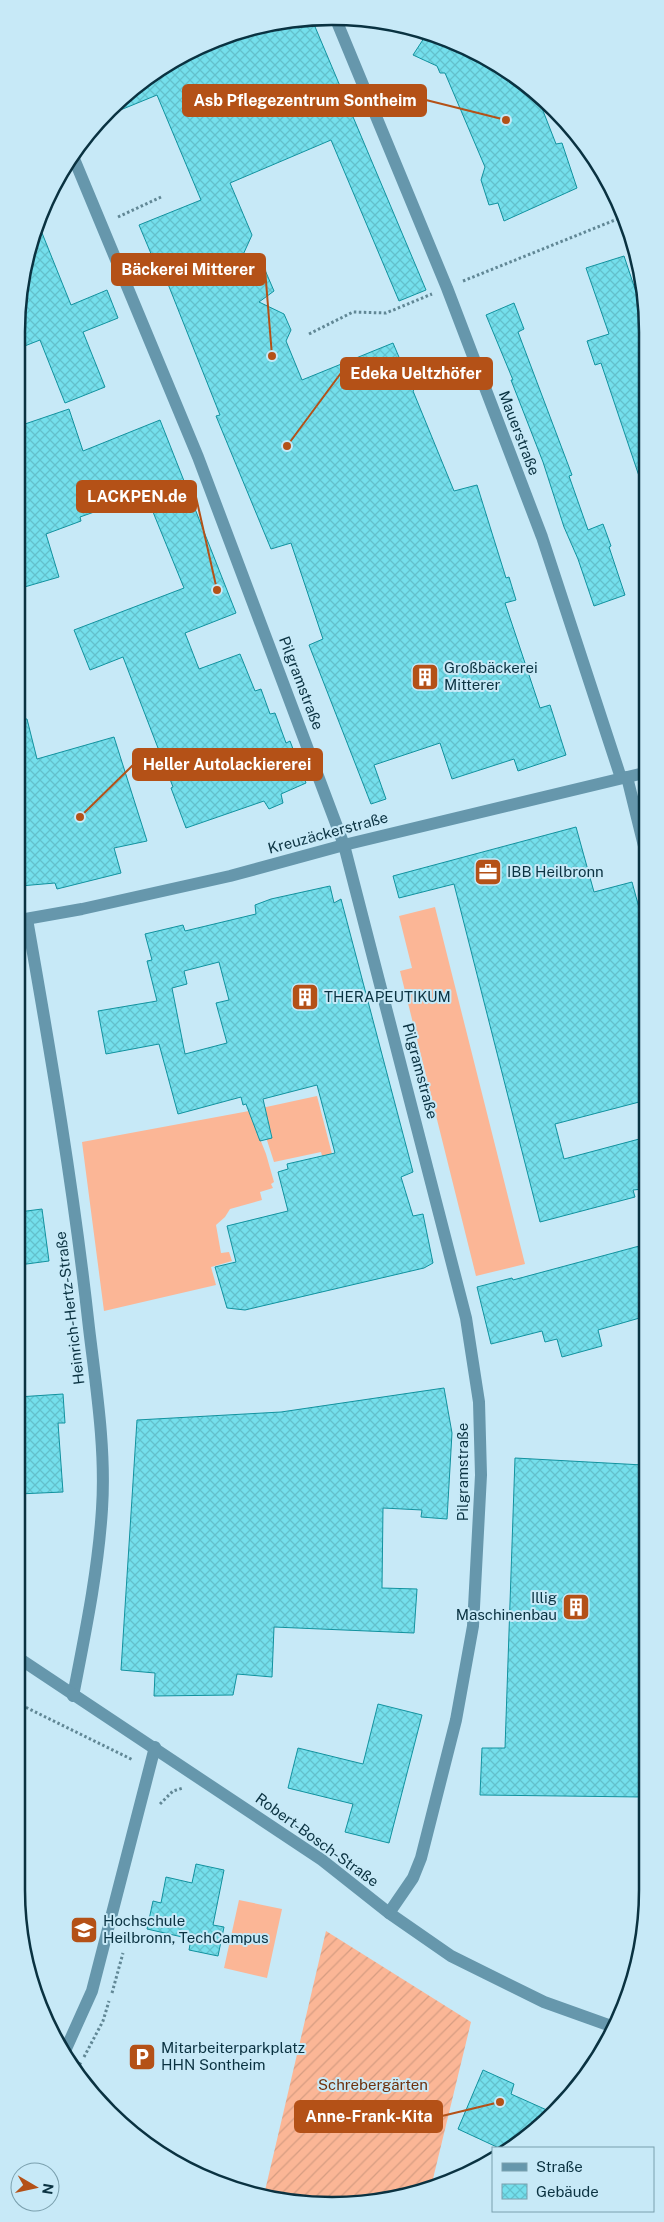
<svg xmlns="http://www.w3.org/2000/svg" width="664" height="2222" viewBox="0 0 664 2222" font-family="'Public Sans',sans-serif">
  <defs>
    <pattern id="garden-furrows" width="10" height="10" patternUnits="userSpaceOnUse" patternTransform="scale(1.25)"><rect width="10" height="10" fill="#fbb696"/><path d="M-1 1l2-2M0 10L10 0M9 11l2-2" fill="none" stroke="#d69d82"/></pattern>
    <pattern id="building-cross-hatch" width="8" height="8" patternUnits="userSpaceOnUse" patternTransform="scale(1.25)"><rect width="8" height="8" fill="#74dfec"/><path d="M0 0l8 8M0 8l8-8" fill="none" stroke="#63c0cc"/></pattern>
  </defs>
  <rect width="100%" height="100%" fill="#c7e9f7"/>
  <!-- grass -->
  <g fill="#fbb696">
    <path d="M435,907L525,1264L476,1276L400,971L412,968L399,916Z"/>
    <path d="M317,1096L345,1204L336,1207L321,1152L274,1162L257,1109Z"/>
    <path d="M249,1111L266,1154L274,1182L271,1184L273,1188L260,1192L262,1200L230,1209L225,1217L216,1225L221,1253L229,1252L232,1261L211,1267L216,1285L104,1311L82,1142Z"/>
    <path d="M239,1900L282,1909L267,1978L224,1968Z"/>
  </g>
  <!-- garden -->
  <path fill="url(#garden-furrows)" d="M326,1931L471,2022L431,2187L413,2195L291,2203L264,2195Z"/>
  <!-- building -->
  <g fill="url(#building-cross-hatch)" stroke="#12929f" fill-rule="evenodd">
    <path d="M271,22H313L426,290L399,301L331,140L230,183L252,235L242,257L259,256L274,291L259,302L284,314L291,330L286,341L302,380L393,343L410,383L417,386L413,391L454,491L477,485L506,578L509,577L516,600L505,603L540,708L550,705L566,755L518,771L514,759L452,779L440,743L374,765L386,799L371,804L309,645L323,639L291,543L271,549L216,416L220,415L166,279L160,275L139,225L201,200L157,95L113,113L157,69Z"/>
    <path d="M426,35L490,58L538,98L556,144L562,143L577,188L504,221L498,203L489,205L481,180L485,167L445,73H440L437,66L413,55Z"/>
    <path d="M40,228L71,305L107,290L118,318L83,332L105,387L65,403L40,340L22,347V270Z"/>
    <path d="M624,256L645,319V484L642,485L601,363L595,365L587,341L609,334L586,268Z"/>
    <path d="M514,303L524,329L518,332L572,475L569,476L588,530L603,524L611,546L609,547L625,595L594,606L578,559L564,527L543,462L511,380H513L486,315Z"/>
    <path d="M69,409L83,451L160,420L236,613L185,633L199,669L240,654L255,691L261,689L270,714L275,713L286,743L290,741L306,783L281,794L283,803L269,809L264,801L186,828L171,788L173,787L123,657L90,670L74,630L184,588L142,485L94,503L97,511L80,517L81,521L46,534L59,577L21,588L22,425Z"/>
    <path d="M21,719H27L37,759L114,737L147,841L114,848L121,873L57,889L55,883L20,886Z"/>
    <path d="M576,827L594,892L632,882L644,926L643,1101L555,1124L564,1159L643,1138V1189L633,1190L635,1197L540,1222L454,884L399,898L393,876Z"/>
    <path d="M330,886L334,903L341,899L413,1172L401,1177L413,1216L423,1214L433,1263L424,1268L245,1310L227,1308L215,1267L236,1262L227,1226L288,1211L278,1172L288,1169L287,1164L335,1153L317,1085L263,1099L272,1138L260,1141L246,1104L243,1105L241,1097L178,1114L159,1044L106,1054L98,1011L157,1001L147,961L152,960L145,934L183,925L185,931L256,914L255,905L271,899ZM219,962L229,1000L216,1003L227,1043L185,1054L172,988L187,984L184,971Z"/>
    <path d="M42,1209L49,1261L19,1265V1212Z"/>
    <path d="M643,1245V1317L598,1330L602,1346L562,1357L557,1339L545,1342L542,1331L491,1344L477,1287L512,1278L513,1280Z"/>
    <path d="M444,1388L452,1433L447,1519L421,1517L422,1510L383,1508L382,1588L417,1589L414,1633L274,1627L272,1677L237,1674L233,1695L154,1696L155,1673L121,1670L137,1420L281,1412Z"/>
    <path d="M63,1394L65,1423H58L63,1492L18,1494V1397Z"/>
    <path d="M515,1458L643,1465L642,1797L480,1795L482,1748H505Z"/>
    <path d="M378,1704L422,1715L389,1843L345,1832L353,1804L288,1788L298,1748L363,1764Z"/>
    <path d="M196,1864L224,1870L213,1925L224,1927L218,1956L189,1950L191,1939L147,1929L153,1901L161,1903L166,1877L192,1883Z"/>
    <path d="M483,2070L514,2084L511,2094L549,2111L512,2148H499L458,2129Z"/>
  </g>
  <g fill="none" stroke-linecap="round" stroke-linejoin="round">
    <!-- path -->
    <g stroke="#618795" stroke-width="3" stroke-dasharray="2.5 2.5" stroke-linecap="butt">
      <path d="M118,217L161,197"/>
      <path d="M463,281L625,216"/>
      <path d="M309,334L353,312L386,313L432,294"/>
      <path d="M17,1703L133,1760"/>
      <path d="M160,1804L173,1791L183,1788"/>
      <path d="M112,1993L123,1953"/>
      <path d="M84,2057L103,2021L109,2001"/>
      <path d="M77,2069L81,2062"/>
    </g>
    <!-- minor -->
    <g stroke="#6697ac" stroke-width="12">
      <path d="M337,22L447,288L542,537L621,778"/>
      <path d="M72,154L198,457L344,845L466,1318L479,1402L481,1475L473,1626L456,1720L421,1858L413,1878L389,1913"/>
      <path d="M627,777L644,846"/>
      <path d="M27,919C51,1055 74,1191 89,1328C96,1387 106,1449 102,1509C98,1572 85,1634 73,1696"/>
      <path d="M20,920L82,909L230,876L344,845L644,773"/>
      <path d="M17,1657L322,1860L389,1913L451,1956L544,2002L611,2026"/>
      <path d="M65,2051L92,1991L155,1747"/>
    </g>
  </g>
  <!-- icons -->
  <defs>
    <g id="building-square" transform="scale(1.4375)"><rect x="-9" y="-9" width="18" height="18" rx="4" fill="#b45117" stroke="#c7e9f7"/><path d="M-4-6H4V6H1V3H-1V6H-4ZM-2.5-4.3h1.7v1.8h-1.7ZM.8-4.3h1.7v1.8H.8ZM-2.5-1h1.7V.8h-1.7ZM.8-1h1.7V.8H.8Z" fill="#fff"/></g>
    <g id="office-square" transform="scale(1.4375)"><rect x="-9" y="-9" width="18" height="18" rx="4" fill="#b45117" stroke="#c7e9f7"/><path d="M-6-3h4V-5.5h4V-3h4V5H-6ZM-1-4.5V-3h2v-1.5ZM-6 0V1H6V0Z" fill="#fff"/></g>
    <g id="university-square" transform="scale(1.4375)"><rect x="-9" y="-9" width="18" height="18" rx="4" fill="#b45117" stroke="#c7e9f7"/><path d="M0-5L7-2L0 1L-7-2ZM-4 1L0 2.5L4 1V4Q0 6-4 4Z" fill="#fff"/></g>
    <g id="parking-square" transform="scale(1.4375)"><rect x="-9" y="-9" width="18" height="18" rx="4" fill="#b45117" stroke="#c7e9f7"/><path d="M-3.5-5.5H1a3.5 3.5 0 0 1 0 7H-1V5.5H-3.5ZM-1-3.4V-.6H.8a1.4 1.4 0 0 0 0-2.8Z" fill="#fff"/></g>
  </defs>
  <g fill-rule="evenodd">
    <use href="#building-square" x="425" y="677"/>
    <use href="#office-square" x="488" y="872"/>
    <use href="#building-square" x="305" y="997"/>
    <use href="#building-square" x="576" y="1607"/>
    <use href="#university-square" x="84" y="1930"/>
    <use href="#parking-square" x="142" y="2057"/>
  </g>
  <g text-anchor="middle" stroke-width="4" stroke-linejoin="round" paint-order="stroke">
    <!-- street labels -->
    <g font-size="15" fill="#0a3241" stroke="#c7e9f7">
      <text transform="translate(519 433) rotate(69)" y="5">Mauerstraße</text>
      <text transform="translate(301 683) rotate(69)" y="5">Pilgramstraße</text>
      <text transform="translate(328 833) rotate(-15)" y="5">Kreuzäckerstraße</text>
      <text transform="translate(420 1071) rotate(75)" y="5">Pilgramstraße</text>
      <text transform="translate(70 1308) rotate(-97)" y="5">Heinrich-Hertz-Straße</text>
      <text transform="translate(463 1472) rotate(-90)" y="5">Pilgramstraße</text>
      <text transform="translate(317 1840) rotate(36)" y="5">Robert-Bosch-Straße</text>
    </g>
    <!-- poi labels -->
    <g font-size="15" fill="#0a3241" stroke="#c7e9f7" text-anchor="start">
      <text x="444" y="673">Großbäckerei<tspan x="444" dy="17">Mitterer</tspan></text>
      <text x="507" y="877">IBB Heilbronn</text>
      <text x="324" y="1002">THERAPEUTIKUM</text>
      <text x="557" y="1603" text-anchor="end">Illig<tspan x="557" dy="17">Maschinenbau</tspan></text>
      <text x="103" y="1926">Hochschule<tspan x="103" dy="17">Heilbronn, TechCampus</tspan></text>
      <text x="161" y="2053">Mitarbeiterparkplatz<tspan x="161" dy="17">HHN Sontheim</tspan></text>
    </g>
    <!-- park labels -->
    <g font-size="15" fill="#6f310d" stroke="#c7e9f7">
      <text x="373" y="2090">Schrebergärten</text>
    </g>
  </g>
  <!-- crop -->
  <path d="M0 0H664V2222H0ZM332 25H332A307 307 0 0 1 639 332V1890A307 307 0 0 1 332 2197H332A307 307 0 0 1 25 1890V332A307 307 0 0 1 332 25Z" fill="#c7e9f7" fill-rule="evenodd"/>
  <path fill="none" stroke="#0a3241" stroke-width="2.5" d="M332 25H332A307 307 0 0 1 639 332V1890A307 307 0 0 1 332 2197H332A307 307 0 0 1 25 1890V332A307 307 0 0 1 332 25Z"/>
  <!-- callouts -->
  <path fill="none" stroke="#b45117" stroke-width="2" d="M506 120L426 100M272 356L265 269M287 446L341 373M217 590L196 497M80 817L133 765M500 2102L442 2116"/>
  <g fill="#b45117" stroke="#c7e9f7" stroke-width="2">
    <circle cx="506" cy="120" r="5"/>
    <circle cx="272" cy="356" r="5"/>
    <circle cx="287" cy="446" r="5"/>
    <circle cx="217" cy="590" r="5"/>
    <circle cx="80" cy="817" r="5"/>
    <circle cx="500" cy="2102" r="5"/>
  </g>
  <g fill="#b45117" stroke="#b45117" stroke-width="2">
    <rect x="183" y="85" width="243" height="31" rx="5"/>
    <rect x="112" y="254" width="153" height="31" rx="5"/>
    <rect x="341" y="358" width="151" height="31" rx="5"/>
    <rect x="77" y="481" width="119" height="31" rx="5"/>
    <rect x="133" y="749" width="189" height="31" rx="5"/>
    <rect x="295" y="2101" width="147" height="31" rx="5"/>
  </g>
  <g font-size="16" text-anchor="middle" font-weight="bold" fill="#fff">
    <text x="305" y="106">Asb Pflegezentrum Sontheim</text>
    <text x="188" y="275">Bäckerei Mitterer</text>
    <text x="416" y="379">Edeka Ueltzhöfer</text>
    <text x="137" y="502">LACKPEN.de</text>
    <text x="227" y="770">Heller Autolackiererei</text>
    <text x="369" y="2122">Anne-Frank-Kita</text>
  </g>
  <!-- legend -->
  <rect x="492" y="2147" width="162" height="65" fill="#c7e9f7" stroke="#7ba0ae"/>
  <rect x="502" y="2163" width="25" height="8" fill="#6697ac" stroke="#7ba0ae"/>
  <text x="536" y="2172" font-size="15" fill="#0a3241">Straße</text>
  <rect x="502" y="2184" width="25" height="15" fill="url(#building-cross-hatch)" stroke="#7ba0ae"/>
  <text x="536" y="2197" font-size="15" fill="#0a3241">Gebäude</text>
  <!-- north arrow -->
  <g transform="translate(35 2187) rotate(99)"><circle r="24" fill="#c7e9f7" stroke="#7ba0ae"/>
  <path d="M0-4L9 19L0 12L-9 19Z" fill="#b45117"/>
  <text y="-8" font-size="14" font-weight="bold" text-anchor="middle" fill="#0a3241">N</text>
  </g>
</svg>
